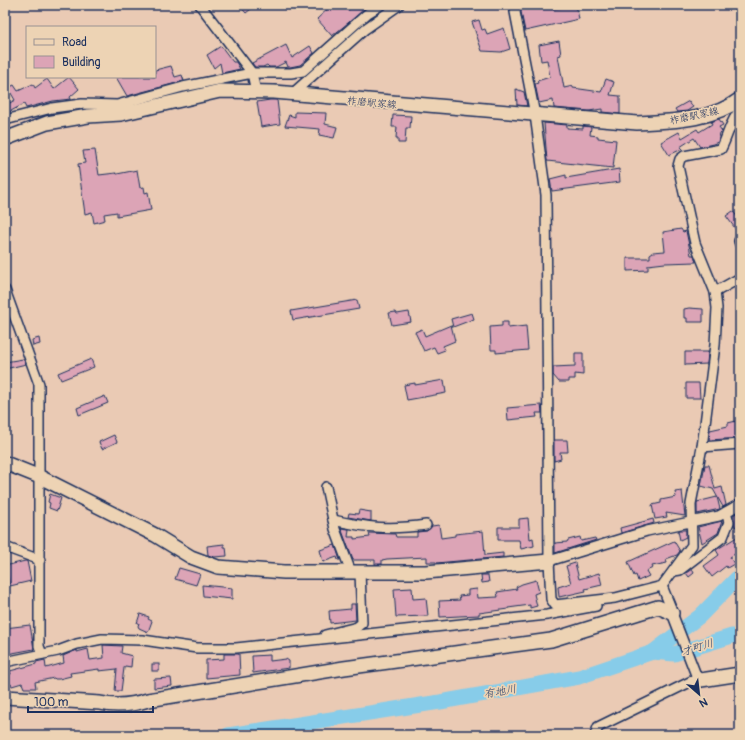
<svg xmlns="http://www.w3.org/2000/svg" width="745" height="740" viewBox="0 0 745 740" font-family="Pangolin,'Klee One',sans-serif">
  <rect width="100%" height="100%" fill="#eacab4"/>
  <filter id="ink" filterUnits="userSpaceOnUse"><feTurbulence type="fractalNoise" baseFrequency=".025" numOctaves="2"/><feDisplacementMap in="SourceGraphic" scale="8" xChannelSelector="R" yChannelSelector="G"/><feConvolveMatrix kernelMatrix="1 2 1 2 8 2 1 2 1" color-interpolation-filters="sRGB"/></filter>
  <g filter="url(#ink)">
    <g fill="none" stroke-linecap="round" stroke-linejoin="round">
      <!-- stream -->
      <g stroke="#5c8db1" stroke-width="2.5">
        <path d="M296,76H301L309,72L372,15"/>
        <path d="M155,99L251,78"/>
      </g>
      <!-- river -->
      <g stroke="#87cce9" stroke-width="15">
        <path d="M653,652L674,654L732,636H740"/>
        <path d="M228,735L440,702L579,677L653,652L700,616L740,575"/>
      </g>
    </g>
    <!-- building -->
    <g fill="#dca4b6" stroke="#1b2f5e">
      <path d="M239,5H256L246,13Z"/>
      <path d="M332,5L338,8L344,5L348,10L355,5H370L332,36L317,19Z"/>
      <path d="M525,5H552L553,9L576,5L579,19L525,31L521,12L522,6Z"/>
      <path d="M479,20L482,30L485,29L487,34L504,28L510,49L501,52L482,51L472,22Z"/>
      <path d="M559,41L561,55L558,56L564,88L573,86V88L601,92L606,79L614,82L610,95L620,96V114L602,112V109L589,111L554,108L553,100L539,103L535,84L538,83L537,81L550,77L547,60L541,61L539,45Z"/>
      <path d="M286,45L292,58L310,46L314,53L300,65L290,67H288L286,62L276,67H269L267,65L263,67H255L252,63Z"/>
      <path d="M221,46L233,62H236L240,69L222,73L220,63L214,68L207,55Z"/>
      <path d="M171,66L175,77L182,75L184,81L127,96L116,77H155V70Z"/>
      <path d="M69,77L79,89L70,97L71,99L53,101L26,108L24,104L9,112L6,105L15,100L8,88L14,85L18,91L33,84L35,88L47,79L54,89Z"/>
      <path d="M516,89L524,92L527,106L517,105Z"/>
      <path d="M270,100H277L280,124L261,127L257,102Z"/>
      <path d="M689,101L693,107L687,111L677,112L675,109Z"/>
      <path d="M295,112L326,113L325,124L337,127L334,138L319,135L320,129L285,126L289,115L295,117Z"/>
      <path d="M393,115L411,116L410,128H406L405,143H398V138H396L397,127H392Z"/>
      <path d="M719,119L723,125L719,127L722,131L720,133L718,142L713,144L700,147L694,138L680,147L682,149L669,155L661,142L679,132L682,138L697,129L699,132L712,124L711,122Z"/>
      <path d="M544,123L567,125V128L583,129V126L591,127L590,135L598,136V138L616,140L613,168L547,161Z"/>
      <path d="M95,150L99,175L116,173L117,174L137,170L140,188L144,187L145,193L148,192L151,210L117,216V212L104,214L105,220L94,223L92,212L85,214L78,164L85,163L83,151Z"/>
      <path d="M619,169L620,182L552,191L550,179L566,175V178Z"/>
      <path d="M733,211L740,221V235L726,216Z"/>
      <path d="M681,229L683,232L686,231L691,255H694L696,262L665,263L648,265V270L627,271V258H650V254L653,252L665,251L663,232Z"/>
      <path d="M357,300L359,309L293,320L291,311Z"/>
      <path d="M689,308L703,309V322H687V318H684V309Z"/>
      <path d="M396,312L397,314L409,312L411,322L392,325L389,313Z"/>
      <path d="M472,313L474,319L453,327L451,319Z"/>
      <path d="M502,322H508V328L526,326L528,350L496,353V350H491L490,327L502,326Z"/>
      <path d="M451,325L455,341L443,346L445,350L437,353L434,347L424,351L415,332L422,329L425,336Z"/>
      <path d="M39,338L40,344L33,346L32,340Z"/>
      <path d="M685,352H708L707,364L685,365Z"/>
      <path d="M575,353H583V375L575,374V379H569V382H559L553,375V367L575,366Z"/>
      <path d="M23,359L26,364L5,369V362Z"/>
      <path d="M91,359L94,367L61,380L58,373Z"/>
      <path d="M444,380L446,393L407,400L404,385L415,383V385Z"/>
      <path d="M686,383H699L700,398H686Z"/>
      <path d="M105,396L108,403L79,415L77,408Z"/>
      <path d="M541,405L542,413H536L537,417L508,420L507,408Z"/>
      <path d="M740,420V438L709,440L710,430L728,426V423Z"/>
      <path d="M114,435L117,442L102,449L99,442Z"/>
      <path d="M554,440H567L568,452H560L561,459L554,461Z"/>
      <path d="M705,465H709L715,489L722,487L726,505L723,507L713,489L701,486Z"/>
      <path d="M682,491L685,516L666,513L667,517L655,519L652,505L661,503V500L676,497L675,492Z"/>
      <path d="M50,494L61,498L57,511L49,508L50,503L48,502Z"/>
      <path d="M717,497L720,509L697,514V502Z"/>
      <path d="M359,510L371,512V521L348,517L349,513L358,514Z"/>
      <path d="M740,511V524L735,527L733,515Z"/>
      <path d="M528,518L530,539L533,538L534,546L521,549L519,540H498V527H519V519Z"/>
      <path d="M653,519L654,523L621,533L620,528Z"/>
      <path d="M722,521L718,533L702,543L698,527Z"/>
      <path d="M439,525L441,538L455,536V534L483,531L485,555L503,553V557L436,563V562H427V557L387,559L382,560V564H375V560H353L341,528L349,529L348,537H354V539L370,537L369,533L395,534L396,537H417V532L427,531L432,526Z"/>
      <path d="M680,530H686V537L680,540L678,531Z"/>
      <path d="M740,535V551L730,557L734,564L727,568L726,566L712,577L704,566L719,555L716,550Z"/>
      <path d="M580,537L581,541L595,538L596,540L555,553V543L567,542L568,540Z"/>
      <path d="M674,541L680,551L677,555L666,559L667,563L652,566L653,568L646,571L649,576L638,581L636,575L634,576L628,562Z"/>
      <path d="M224,544V547H226L227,556L214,557L208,555L207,546Z"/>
      <path d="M335,545L340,560H338L337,557L323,562L320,550Z"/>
      <path d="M25,561H27L31,581L10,586L5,566Z"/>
      <path d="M575,563L579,579L599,573L602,585L585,589L586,591L559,597L558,587L571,583L566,566Z"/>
      <path d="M179,568L200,574L196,585L175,579Z"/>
      <path d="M692,569L694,573L689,577L686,573Z"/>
      <path d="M481,575H488L489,582L482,583Z"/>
      <path d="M536,580L539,592L534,594L537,606L530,608V605L508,608V609L479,613V615L440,617L439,601L460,600L459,596L468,595V590L477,589L478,598L498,597L497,592L517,589L516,587L522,584Z"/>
      <path d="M202,585L232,588V599L203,596Z"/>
      <path d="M412,588L413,599L426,598L428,616L396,617L394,589Z"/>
      <path d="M351,604H355L356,620L330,623L329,611L351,609Z"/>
      <path d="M140,614L149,617L148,619L152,621L148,632L139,628L138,626L139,623H137Z"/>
      <path d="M30,625L34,649L7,654L5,628Z"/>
      <path d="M103,645L122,646L121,653L132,656L131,667L125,666L124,668L121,691H115L117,669L99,671V669L70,673L71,676L59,679H55L54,678L35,682L36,688H24L22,683L12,686L11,684H9L7,675L11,674L10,671L36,664V662L45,660L46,668L64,663L63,656L77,650V652L88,649L90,660L104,658Z"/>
      <path d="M224,654H239L240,675L206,678V660L224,659Z"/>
      <path d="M270,655V661L286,659L289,661V668L253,673L252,656Z"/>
      <rect x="152" y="664" width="7" height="7"/>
      <path d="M171,678L172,686L154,688V679Z"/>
    </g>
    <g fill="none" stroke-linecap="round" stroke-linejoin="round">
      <!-- street casing -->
      <g stroke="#1b2f5e" stroke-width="12">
        <g id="street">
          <path d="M200,5L252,73L256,92"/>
          <path d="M516,5L515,12L535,115L546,195L549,561L551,599L555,605L615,598L662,586L692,545L691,504L702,447L715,345L717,308L715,292L695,243L678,166L680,159L684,156L721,149C728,136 730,121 740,110L738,101"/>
          <path d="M736,5L740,9"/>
          <path d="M292,94L365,29L399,5"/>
          <path d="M5,120L52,108L82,104L117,105L183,87L252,73H291L303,71L368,13L381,5"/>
          <path d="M739,241L740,244"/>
          <path d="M5,290L39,384V646L42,654"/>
          <path d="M715,292L740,278"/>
          <path d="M702,447L740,444"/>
          <path d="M326,487L335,529L351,572"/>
          <path d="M333,520C368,528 390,530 426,525"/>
          <path d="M5,547L40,560"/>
          <path d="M549,561L647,531L719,516L740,504"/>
          <path d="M674,571L680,570L723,537L729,522L726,512"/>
          <path d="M662,586L671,608L670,611"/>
          <path d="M672,613L696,675L701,680"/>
          <path d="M325,635L357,627L362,623L360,572"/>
          <path d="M5,662L58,651L77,644L102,639L143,640L197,648H236L547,615L596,606"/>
          <path d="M595,735L598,727L698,678"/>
        </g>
      </g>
      <!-- secondary casing -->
      <g stroke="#1b2f5e" stroke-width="16">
        <g id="secondary">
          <path d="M5,139L47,123L88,116L121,114L220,91L274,92L637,123C670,121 712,121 740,99"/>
          <path d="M5,463L40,477L155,535L191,557L218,567L284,572H426L549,561"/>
          <path d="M701,680L740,674"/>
          <path d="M5,697L100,703C117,707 132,705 148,700L344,668L551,640L658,607L672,613"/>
        </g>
      </g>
      <!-- street -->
      <use href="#street" stroke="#edd3b4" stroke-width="9"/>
      <!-- secondary -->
      <use href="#secondary" stroke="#edd3b4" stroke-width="13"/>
    </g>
  </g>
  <g text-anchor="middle" stroke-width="3.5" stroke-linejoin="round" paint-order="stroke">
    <!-- street labels -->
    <g font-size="10" fill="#1b2f5e" stroke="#edd3b4">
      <text transform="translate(372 102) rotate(5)" y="4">柞磨駅家線</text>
      <text transform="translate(694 115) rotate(-12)" y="4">柞磨駅家線</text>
    </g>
    <!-- water labels -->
    <g font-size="11" font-style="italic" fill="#263f6c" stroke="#edd3b4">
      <text transform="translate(697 647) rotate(-17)" y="4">才町川</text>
      <text transform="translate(500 691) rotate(-10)" y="4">有地川</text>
    </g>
  </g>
  <!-- margin -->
  <rect width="745" height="740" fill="none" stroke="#edd3b4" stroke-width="20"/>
  <rect x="10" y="10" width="725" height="720" fill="none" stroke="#1b2f5e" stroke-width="1.5" filter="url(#ink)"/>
  <!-- legend -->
  <rect x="26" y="26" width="130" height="52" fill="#edd3b4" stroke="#999192"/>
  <rect x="34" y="39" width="20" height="6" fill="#edd3b4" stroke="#999192"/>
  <text x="62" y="46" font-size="12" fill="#1b2f5e">Road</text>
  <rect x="34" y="56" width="20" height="12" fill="#dca4b6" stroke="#999192"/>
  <text x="62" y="66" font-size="12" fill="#1b2f5e">Building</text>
  <!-- north arrow -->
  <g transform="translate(699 694) rotate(152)" stroke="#edd3b4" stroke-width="3" paint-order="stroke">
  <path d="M0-3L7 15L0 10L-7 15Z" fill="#1b2f5e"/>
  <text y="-6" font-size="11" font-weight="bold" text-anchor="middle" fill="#1b2f5e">N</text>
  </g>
  <!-- scale -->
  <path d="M28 706v6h125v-6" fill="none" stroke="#1b2f5e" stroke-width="2"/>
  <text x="34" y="706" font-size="12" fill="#1b2f5e" stroke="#edd3b4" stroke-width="3" paint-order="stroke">100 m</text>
</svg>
